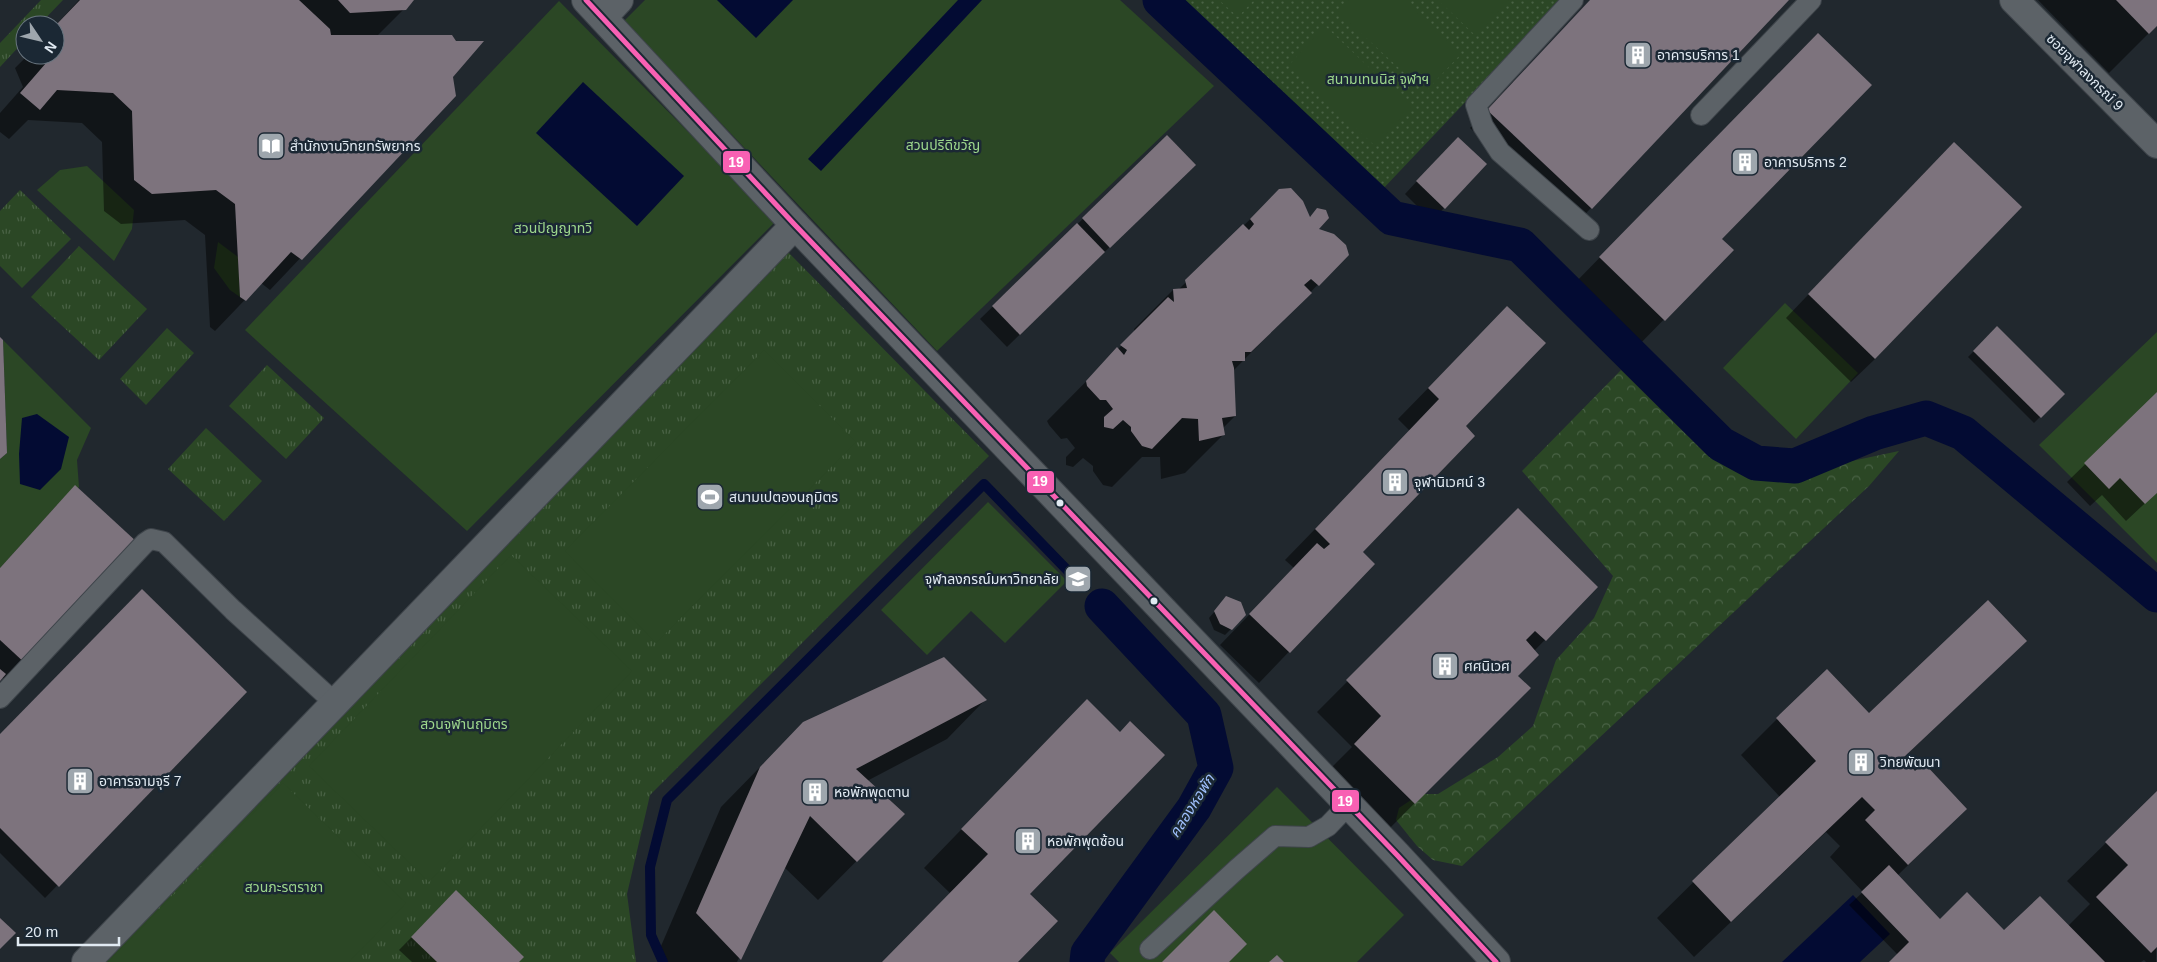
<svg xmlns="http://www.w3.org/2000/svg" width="2157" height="962" viewBox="0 0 2157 962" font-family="Helvetica,'Noto Sans Thai',sans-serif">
  <defs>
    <pattern id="grass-tufts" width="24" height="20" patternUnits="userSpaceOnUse" patternTransform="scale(1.25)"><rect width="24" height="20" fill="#2b4725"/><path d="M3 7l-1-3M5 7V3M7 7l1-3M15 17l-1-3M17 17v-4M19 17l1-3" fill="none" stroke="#496245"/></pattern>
    <pattern id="forest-crowns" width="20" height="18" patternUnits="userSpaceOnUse" patternTransform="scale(1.25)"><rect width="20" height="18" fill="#2b4725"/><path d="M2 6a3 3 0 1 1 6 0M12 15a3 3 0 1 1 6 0" fill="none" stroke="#496245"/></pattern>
    <pattern id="park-dots" width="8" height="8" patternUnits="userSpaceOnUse" patternTransform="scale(1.25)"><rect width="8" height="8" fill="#2b4725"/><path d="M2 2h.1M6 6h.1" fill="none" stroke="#496245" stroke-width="1.8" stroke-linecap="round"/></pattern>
  </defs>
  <rect width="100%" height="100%" fill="#21282e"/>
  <!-- grass -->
  <g fill="url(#grass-tufts)">
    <path d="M41,0H63L39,25H25V40L0,67V43Z"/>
    <path d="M20,190L71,239L22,288L0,266V211Z"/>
    <path d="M79,246L147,309L99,360L31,297Z"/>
    <path d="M788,252L989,456L650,795L627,894L636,962H102Z"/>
    <path d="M167,328L194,353L146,405L120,379Z"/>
    <path d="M267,365L324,418L286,459L229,406Z"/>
    <path d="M206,428L262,481L224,521L168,469Z"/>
  </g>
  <!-- forest -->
  <path fill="url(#forest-crowns)" d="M1621,370L1707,455L1755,474L1796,477L1847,462L1899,451L1869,486L1462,866L1433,860L1417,846L1396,820L1399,808L1420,794H1438L1498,757L1533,726L1556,660L1594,618L1613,576L1522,471Z"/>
  <!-- park -->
  <path fill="url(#park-dots)" d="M1178,0H1562L1380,192Z"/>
  <!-- garden -->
  <g fill="#2b4725">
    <path d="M645,0H1120L1214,86L937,351L624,21Z"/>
    <path d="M1219,0H1254L1238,17Z"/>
    <path d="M1349,0H1403L1461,54L1425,92L1338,12Z"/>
    <path d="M1438,0H1509L1476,36Z"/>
    <path d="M559,1L776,221L467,531L245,330Z"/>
    <path d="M1325,26L1411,107L1375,146L1289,65Z"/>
    <path d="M87,166L134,210L132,229L114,261L37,190L60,170Z"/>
    <path d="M218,242L238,257L240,297L230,290L214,268Z"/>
    <path d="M1785,303L1858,373L1796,439L1723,368Z"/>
    <path d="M2157,332V563L2039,445Z"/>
    <path d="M3,340L91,428L77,460L79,487L0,576V459L7,453Z"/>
    <path d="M764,350L856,442L656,643L565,551Z"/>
    <path d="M988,502L1067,581L1005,643L971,611L927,655L881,610Z"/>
    <path d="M511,555L632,671L429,882L309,766Z"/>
    <path d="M283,783L406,903L349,962H108Z"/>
    <path d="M1277,787L1404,915L1357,962H1119L1110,953Z"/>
  </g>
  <!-- water -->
  <g fill="#030b33">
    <path d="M717,0H793L756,38Z"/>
    <path d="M958,0H982L821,171L808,159Z"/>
    <path d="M583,82L684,176L637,226L536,133Z"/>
    <path d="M37,414L69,437L61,469L40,490L20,484L19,454L22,418Z"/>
    <path d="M1853,895L1890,934L1860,962H1782Z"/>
  </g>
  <!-- shadow -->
  <g fill="#0007">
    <path d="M79,0H413L377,36L451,77L454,96L270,290L261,283L215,331L210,327L205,235L185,220L121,224L104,211L102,142L82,123L28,120L9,139L0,132V113L23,87L15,68L28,55H55V26Z"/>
    <path d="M1591,0H1787L1573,227L1470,128Z"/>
    <path d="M2038,0H2157V25L2109,73Z"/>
    <path d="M1788,65L1721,239L1732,250L1633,351L1570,288Z"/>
    <path d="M1167,137L1194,165L1007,347L980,319Z"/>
    <path d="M1445,151L1444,208L1432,221L1405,194Z"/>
    <path d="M1931,166L1875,359L1851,382L1786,318Z"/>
    <path d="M1280,190L1309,218L1317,210V229L1347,255L1233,371L1235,416L1223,428L1224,434L1185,473L1161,479L1160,457H1142L1112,487L1103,485L1093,471V466L1083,458L1073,467L1066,465V457L1075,448L1067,438L1061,439L1049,425L1047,421L1135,332L1134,329L1173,290H1178Z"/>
    <path d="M1997,328L2063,394L2034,423L1968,357Z"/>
    <path d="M1477,338L1464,426L1362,552L1373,564L1259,683L1220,645L1294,568L1285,560L1410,431L1398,419Z"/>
    <path d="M2157,394V492L2126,521L2102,495L2090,506L2067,482Z"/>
    <path d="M57,505L136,543L8,683L2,677L0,679V568Z"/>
    <path d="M1518,510L1597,587L1534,651L1517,676L1529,688L1384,834L1324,775L1352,747L1317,712Z"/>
    <path d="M1221,604L1231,629L1225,635L1214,630L1209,618Z"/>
    <path d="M2025,641L1902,759L1915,773L1965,809L1897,876L1970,962H1891L1898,955L1849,905L1863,892L1830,857L1840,846L1826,832L1694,957L1657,918L1780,797L1741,755L1777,719L1869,715Z"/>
    <path d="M245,693L45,898L0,853V736Z"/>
    <path d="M985,700L947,739L867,781L903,814L818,900L784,867L737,962H667L658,953L721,807L765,762Z"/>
    <path d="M1048,740L1028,894L1016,962H883L950,893L924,868Z"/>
    <path d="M2157,793L2156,962H2146L2144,960L2141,962H1974L2068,926L2090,904L2067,881Z"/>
    <path d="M456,892L518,962H412L399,950Z"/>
  </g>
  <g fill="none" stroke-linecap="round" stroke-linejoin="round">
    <!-- stream -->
    <path stroke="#030b33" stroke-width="10" d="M663,962L651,935L650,867L667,800L984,484L1070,573"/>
    <!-- canal -->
    <g stroke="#030b33" stroke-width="35">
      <path d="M1160,0L1392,218L1520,245L1721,444L1756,463L1795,466L1874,433L1926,418L1963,433L2157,595"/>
      <path d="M1087,962L1088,953L1194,808L1216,768L1204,715L1102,606"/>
    </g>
  </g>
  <!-- building -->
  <g fill="#7d737d">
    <path d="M80,0H299L330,29L331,35H452L456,41H484L453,77L456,96L302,260L291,252L246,301L240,297L235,204L216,190L152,194L134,180L132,111L113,93L57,90L40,110L20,93L53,55H55V26Z"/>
    <path d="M338,0H414L406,10L350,13Z"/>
    <path d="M1590,0H1789L1592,209L1487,110Z"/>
    <path d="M2116,0H2157V26L2149,34Z"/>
    <path d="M1818,33L1872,85L1722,239L1734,250L1665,321L1599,257Z"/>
    <path d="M1167,135L1196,165L1110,248L1082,218Z"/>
    <path d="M1458,137L1487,164L1445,209L1416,181Z"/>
    <path d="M1954,142L2022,207L1875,359L1808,294Z"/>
    <path d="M1291,188L1303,201L1310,217L1317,208L1326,210L1329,218L1319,229L1334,234L1346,245L1349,255L1319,286L1311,279L1304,285L1312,293L1251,352H1245V361H1232L1234,368L1236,416L1222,418L1225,435L1199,441L1198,419L1182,418L1152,449L1142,446L1131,431V427L1123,420L1113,429L1104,427V417L1113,409L1106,400H1100L1087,386L1086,381L1117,347L1124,355L1127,350L1120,345L1168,297L1174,302L1173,289L1187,288L1185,280L1243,224L1249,230L1254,224L1250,219L1279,189Z"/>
    <path d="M1077,223L1105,252L1020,335L992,306Z"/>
    <path d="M1507,306L1546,343L1466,426L1475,436L1363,552L1375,564L1290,653L1249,614L1317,543L1324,549L1330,544L1315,529L1439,399L1428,388Z"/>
    <path d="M1997,326L2065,394L2041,418L1973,351Z"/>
    <path d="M0,337L3,340L7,453L0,459Z"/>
    <path d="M2157,392V493L2145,504L2120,478L2109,489L2084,463Z"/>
    <path d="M75,485L138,543L27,665L0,640V568Z"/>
    <path d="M1518,508L1598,587L1546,641L1535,631L1526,640L1539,655L1518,676L1531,688L1415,804L1354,744L1381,716L1346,680Z"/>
    <path d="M142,589L247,692L59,887L0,828V734Z"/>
    <path d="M1226,596L1241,602L1246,615L1232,630L1220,624L1214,611Z"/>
    <path d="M1988,600L2027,641L1903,758L1915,771L1924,763L1967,809L1908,865L1865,820L1875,810L1862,797L1731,922L1692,881L1816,761L1776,718L1827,669L1869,713Z"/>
    <path d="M944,657L987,700L856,769L905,814L857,862L810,816L741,960L696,913L760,767L803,722Z"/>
    <path d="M0,669L6,674L0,681Z"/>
    <path d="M1087,699L1120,732L1130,721L1165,755L1030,894L1058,921L1018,962H882L988,854L961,829Z"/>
    <path d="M2157,791V947L2151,953L2096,897L2128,865L2105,842Z"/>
    <path d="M1889,865L1940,919L1967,892L2004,930L2040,896L2105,962H1889L1909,942L1861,892Z"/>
    <path d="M456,890L524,957L519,962H437L411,937Z"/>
    <path d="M1214,910L1247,944L1229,962H1162Z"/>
    <path d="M0,918L16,933L0,949Z"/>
    <path d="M1277,955L1284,962H1269Z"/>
  </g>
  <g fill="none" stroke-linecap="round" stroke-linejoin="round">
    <!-- service casing -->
    <g stroke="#3e444a" stroke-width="22">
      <g id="service">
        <path d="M1573,0L1476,105L1483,126L1500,152L1589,230"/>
        <path d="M1701,115L1811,0"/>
        <path d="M0,698L145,543L151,539L164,542L233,610L334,702"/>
        <path d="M1150,949L1237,869L1275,836L1309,837L1328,826L1349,804"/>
      </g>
    </g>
    <!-- minor casing -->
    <g stroke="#3e444a" stroke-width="30">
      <g id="minor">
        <path d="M586,0L795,225L1397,855L1496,962"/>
        <path d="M2014,0L2157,144"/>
        <path d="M603,17L619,0"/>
        <path d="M86,962L795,225"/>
      </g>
    </g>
    <!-- service -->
    <use href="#service" stroke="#5c6267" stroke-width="20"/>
    <!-- minor -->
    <use href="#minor" stroke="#5c6267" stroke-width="28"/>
    <!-- bus-1 casing -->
    <g stroke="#1b2834" stroke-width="9">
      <path id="bus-1" d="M586,0L795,225L1397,855L1496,962"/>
    </g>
    <!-- bus-1 -->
    <use href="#bus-1" stroke="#f860b3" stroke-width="5"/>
  </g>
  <!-- icons -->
  <defs>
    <g id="building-square" transform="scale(1.4375)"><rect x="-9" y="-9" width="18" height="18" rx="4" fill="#9ea6ad" stroke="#1b2834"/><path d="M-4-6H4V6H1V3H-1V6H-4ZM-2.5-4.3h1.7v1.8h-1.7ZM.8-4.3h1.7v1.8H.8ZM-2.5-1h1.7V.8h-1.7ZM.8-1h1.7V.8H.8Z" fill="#fff"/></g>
    <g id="library-square" transform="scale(1.4375)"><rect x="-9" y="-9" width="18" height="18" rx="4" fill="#9ea6ad" stroke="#1b2834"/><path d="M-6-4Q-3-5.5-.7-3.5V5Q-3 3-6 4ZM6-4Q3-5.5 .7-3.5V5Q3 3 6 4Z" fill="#fff"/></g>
    <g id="stadium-square" transform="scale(1.4375)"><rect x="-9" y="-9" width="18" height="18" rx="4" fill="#9ea6ad" stroke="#1b2834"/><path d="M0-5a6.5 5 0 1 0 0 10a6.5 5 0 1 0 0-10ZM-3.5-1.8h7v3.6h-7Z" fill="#fff"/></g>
    <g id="university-square" transform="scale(1.4375)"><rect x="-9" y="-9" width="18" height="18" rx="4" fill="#9ea6ad" stroke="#1b2834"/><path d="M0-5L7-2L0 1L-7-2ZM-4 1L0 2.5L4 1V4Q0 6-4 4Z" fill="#fff"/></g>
  </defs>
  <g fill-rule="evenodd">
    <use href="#building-square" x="1638" y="55"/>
    <use href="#library-square" x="271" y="146"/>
    <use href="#building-square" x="1745" y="162"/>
    <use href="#building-square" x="1395" y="482"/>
    <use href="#stadium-square" x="710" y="497"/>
    <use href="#university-square" x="1078" y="579"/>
    <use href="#building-square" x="1445" y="666"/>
    <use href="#building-square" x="1861" y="762"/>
    <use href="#building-square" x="80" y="781"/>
    <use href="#building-square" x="815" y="792"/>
    <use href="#building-square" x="1028" y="841"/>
  </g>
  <!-- markers -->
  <g fill="#e1eaf2" stroke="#1b2834" stroke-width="2">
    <circle cx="1060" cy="503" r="4.5"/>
    <circle cx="1154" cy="601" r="4.5"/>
  </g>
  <g text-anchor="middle" stroke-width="5" stroke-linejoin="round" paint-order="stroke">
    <!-- poi labels -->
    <g font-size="14" fill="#e1eaf2" stroke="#1b2834" text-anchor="start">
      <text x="1657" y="60">อาคารบริการ 1</text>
      <text x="290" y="151">สำนักงานวิทยทรัพยากร</text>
      <text x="1764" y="167">อาคารบริการ 2</text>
      <text x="1414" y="487">จุฬานิเวศน์ 3</text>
      <text x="729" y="502">สนามเปตองนฤมิตร</text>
      <text x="1059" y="584" text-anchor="end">จุฬาลงกรณ์มหาวิทยาลัย</text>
      <text x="1464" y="671">ศศนิเวศ</text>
      <text x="1880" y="767">วิทยพัฒนา</text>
      <text x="99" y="786">อาคารจามจุรี 7</text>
      <text x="834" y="797">หอพักพุดตาน</text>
      <text x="1047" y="846">หอพักพุดซ้อน</text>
    </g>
    <!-- street labels -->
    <g font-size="14" fill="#e1eaf2" stroke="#1b2834">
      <text transform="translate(2085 72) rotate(45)" y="5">ซอยจุฬาลงกรณ์ 9</text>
    </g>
    <!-- park labels -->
    <g font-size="14" fill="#9dd78c" stroke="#1b2834">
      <text x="1378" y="84">สนามเทนนิส จุฬาฯ</text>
      <text x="943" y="150">สวนปรีดีขวัญ</text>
      <text x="553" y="233">สวนปัญญาทวี</text>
      <text x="464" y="729">สวนจุฬานฤมิตร</text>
      <text x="284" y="892">สวนภะรตราชา</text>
    </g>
    <!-- water labels -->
    <g font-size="15" font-style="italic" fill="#9fc0fd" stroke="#1b2834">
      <text transform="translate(1192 806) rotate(-58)" y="5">คลองหอพัก</text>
    </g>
  </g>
  <g stroke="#1b2834" stroke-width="2">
    <rect x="722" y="150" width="29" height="24" rx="5" fill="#f860b3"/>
    <rect x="1026" y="470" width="29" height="24" rx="5" fill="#f860b3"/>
    <rect x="1331" y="789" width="29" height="24" rx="5" fill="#f860b3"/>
  </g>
  <g font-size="14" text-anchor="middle" font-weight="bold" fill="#fff">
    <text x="736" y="167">19</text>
    <text x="1040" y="486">19</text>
    <text x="1345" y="806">19</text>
  </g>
  <!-- north arrow -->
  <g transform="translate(40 40) rotate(125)"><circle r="24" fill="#1b2834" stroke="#6a7680"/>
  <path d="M0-4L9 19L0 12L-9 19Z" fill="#9ea6ad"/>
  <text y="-8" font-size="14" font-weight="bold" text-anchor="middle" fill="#e1eaf2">N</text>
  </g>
  <!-- scale -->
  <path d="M18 937v8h101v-8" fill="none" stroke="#e1eaf2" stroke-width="2.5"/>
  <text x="25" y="937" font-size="15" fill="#e1eaf2" stroke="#1b2834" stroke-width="4" paint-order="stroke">20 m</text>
</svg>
